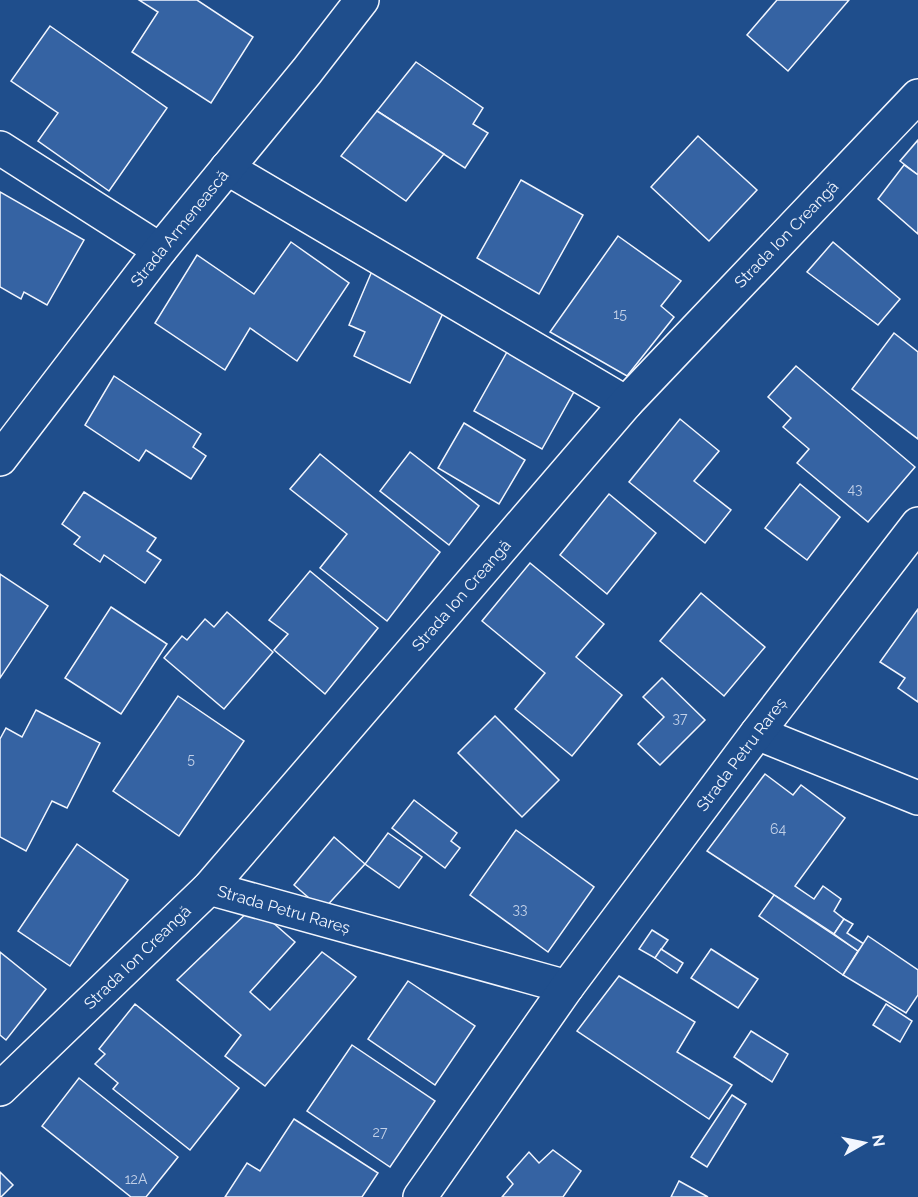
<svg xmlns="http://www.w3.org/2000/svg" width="918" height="1197" viewBox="0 0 918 1197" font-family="Raleway,sans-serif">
  <rect width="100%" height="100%" fill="#1f4e8c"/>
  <!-- building -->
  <g fill="#3563a3" stroke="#f2f6ff" stroke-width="1.5">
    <path d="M139,0H197L253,37L211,103L132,52L158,12Z"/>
    <path d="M777,0H849L788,71L747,35Z"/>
    <path d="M50,26L167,108L109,191L38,141L58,113L11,81Z"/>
    <path d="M416,62L483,108L473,124L488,133L465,168L377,111Z"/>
    <path d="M377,111L444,154L406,201L341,156Z"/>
    <path d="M698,136L757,190L709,241L651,187Z"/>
    <path d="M918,140V175L900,161Z"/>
    <path d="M904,165L918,175V234L878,199Z"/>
    <path d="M521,180L583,215L539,294L477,258Z"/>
    <path d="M0,192L84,240L47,305L24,292L21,299L0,287Z"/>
    <path d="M618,236L681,281L661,306L674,317L627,376L550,332Z"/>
    <path d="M291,242L349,283L297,361L250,328L225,370L155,323L197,255L254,294Z"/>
    <path d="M833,242L900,299L878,325L807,272Z"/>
    <path d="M372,271L444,311L410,383L354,356L365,332L349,325Z"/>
    <path d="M894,333L918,352V439L852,389Z"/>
    <path d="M507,352L575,390L542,449L474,411Z"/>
    <path d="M796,366L915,467L868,522L797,463L809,449L783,427L791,418L768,397Z"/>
    <path d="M114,376L201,434L193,447L206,456L191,479L146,450L139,461L85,425Z"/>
    <path d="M680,419L719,451L694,481L731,510L705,543L629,482Z"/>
    <path d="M464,423L525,460L499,504L438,468Z"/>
    <path d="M410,452L479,506L449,545L380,491Z"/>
    <path d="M320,454L440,552L387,621L320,568L347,534L290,489Z"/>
    <path d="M800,484L840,517L807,560L765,528Z"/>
    <path d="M84,492L156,538L147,551L161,560L145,583L104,555L100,562L74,544L80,537L62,524Z"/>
    <path d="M609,494L656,533L607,594L560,555Z"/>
    <path d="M530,563L604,624L576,657L622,695L572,756L515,709L545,673L482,621Z"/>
    <path d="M310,571L378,628L325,694L274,650L288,634L269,620Z"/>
    <path d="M0,574L48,606L0,678Z"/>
    <path d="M701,593L765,647L724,696L660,641Z"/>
    <path d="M111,607L167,644L121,714L65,678Z"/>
    <path d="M918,609V702L898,688L905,678L880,662Z"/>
    <path d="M227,612L273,652L224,709L164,658L182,636L187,640L205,619L214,627Z"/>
    <path d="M662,678L705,720L660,765L638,744L664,717L643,697Z"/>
    <path d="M178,696L244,741L179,836L113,791Z"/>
    <path d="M36,710L100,743L67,808L52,801L26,851L0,837V739L6,728L22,737Z"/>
    <path d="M495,716L559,780L522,817L458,753Z"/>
    <path d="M765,774L793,795L801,785L845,818L795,886L814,899L823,886L841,899L834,911L844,919L834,934L707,851Z"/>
    <path d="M414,800L457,833L451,841L460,848L445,868L392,828Z"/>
    <path d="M516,830L594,887L548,952L470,895Z"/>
    <path d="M388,833L422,857L399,888L365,864Z"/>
    <path d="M334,837L365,864L323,910L294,885Z"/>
    <path d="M77,844L128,880L70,966L18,931Z"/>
    <path d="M774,895L858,951L843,975L759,916Z"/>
    <path d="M254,906L295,942L250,992L270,1010L322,952L356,977L265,1086L225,1056L241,1035L177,980Z"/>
    <path d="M844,919L853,924L847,933L864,944L858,951L834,934Z"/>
    <path d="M652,930L668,940L655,958L639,949Z"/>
    <path d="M868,936L918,970V995L906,1013L843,975Z"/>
    <path d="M661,949L683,963L677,973L655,958Z"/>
    <path d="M711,949L758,979L738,1008L691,978Z"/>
    <path d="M0,952L46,989L6,1040L0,1035Z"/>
    <path d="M619,976L695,1022L677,1052L732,1085L709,1119L577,1031Z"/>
    <path d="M408,981L475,1026L435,1085L368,1039Z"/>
    <path d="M135,1004L239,1088L190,1150L113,1089L118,1083L95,1064L105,1054L99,1049Z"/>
    <path d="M886,1004L912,1021L900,1042L873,1025Z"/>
    <path d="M751,1031L788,1054L772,1082L734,1057Z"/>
    <path d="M352,1045L435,1101L390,1167L307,1111Z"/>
    <path d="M79,1078L178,1157L146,1197H131L42,1126Z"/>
    <path d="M732,1095L746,1104L707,1167L691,1157Z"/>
    <path d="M294,1119L378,1173L362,1197H225L247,1163L260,1171Z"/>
    <path d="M553,1150L581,1171L563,1197H502L513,1184L507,1177L529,1152L539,1163Z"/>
    <path d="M0,1172L13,1185L1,1197H0Z"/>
    <path d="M679,1181L708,1197H671Z"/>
  </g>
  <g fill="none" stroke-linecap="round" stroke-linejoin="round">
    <!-- minor casing -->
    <g stroke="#f2f6ff" stroke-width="36">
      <g id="minor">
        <path d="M0,148L160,250"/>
        <path d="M227,168L626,403"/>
        <path d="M0,459L160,250L307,71L362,0"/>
        <path d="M757,733L918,798"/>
        <path d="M209,888L567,987"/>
        <path d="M0,1089L209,888L626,403L918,96"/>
        <path d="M420,1197L567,987L757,733L918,524"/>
      </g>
    </g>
    <!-- minor -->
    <use href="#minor" stroke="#1f4e8c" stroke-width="33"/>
  </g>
  <g text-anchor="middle" stroke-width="4.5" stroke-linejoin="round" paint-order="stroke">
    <!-- number labels -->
    <g font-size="14" fill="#c3d1e8">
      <text x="620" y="319">15</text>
      <text x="855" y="494">43</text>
      <text x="680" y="723">37</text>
      <text x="191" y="764">5</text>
      <text x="778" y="834">64</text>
      <text x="520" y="914">33</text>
      <text x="380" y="1137">27</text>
      <text x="136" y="1184">12A</text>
    </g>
    <!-- street labels -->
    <g font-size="16" fill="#f2f6ff" stroke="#1f4e8c">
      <text transform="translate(179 228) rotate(-51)" y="6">Strada Armenească</text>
      <text transform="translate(786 234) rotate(-46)" y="6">Strada Ion Creangă</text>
      <text transform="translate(461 595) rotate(-49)" y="6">Strada Ion Creangă</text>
      <text transform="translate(741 754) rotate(-53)" y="6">Strada Petru Rareș</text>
      <text transform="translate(284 909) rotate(16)" y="6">Strada Petru Rareș</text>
      <text transform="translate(137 957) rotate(-44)" y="6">Strada Ion Creangă</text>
    </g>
  </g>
  <!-- north arrow -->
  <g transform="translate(864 1143) rotate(81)" stroke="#1f4e8c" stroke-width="4.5" paint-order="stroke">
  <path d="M0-4.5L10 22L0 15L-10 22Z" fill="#f2f6ff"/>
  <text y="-9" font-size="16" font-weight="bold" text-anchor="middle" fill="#f2f6ff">N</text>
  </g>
</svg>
